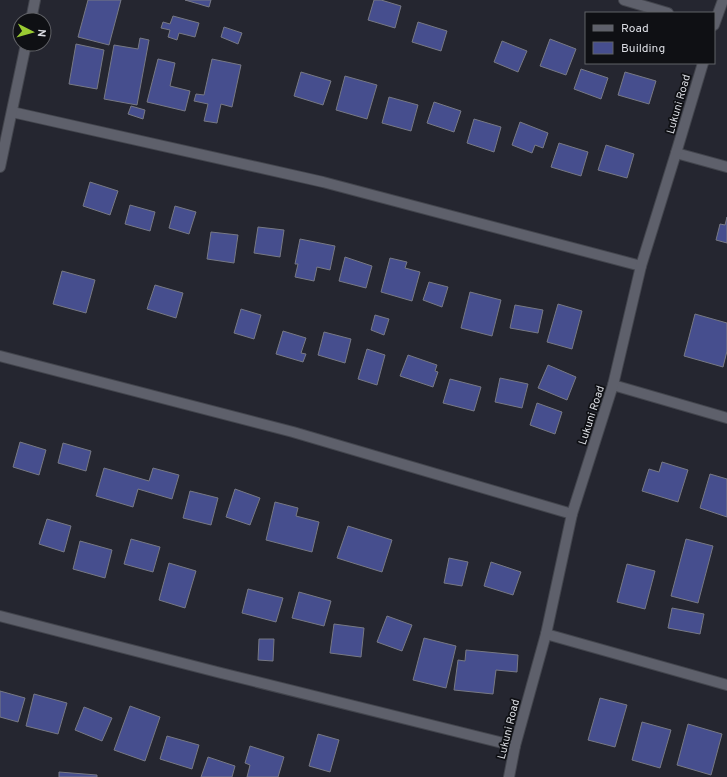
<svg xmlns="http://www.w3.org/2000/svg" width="727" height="777" viewBox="0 0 727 777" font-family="Overpass,sans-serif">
  <rect width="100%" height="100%" fill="#252630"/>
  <!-- building -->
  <g fill="#464e8e" stroke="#777984">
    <path d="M88,0H121L109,45L78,37Z"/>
    <path d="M185,0H211L209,7Z"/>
    <path d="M374,0H381L401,6L395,28L368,20Z"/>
    <path d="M173,16L199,23L195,37L179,33L177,40L168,37L170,30L161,28L163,22L170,24Z"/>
    <path d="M418,22L447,31L441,51L412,42Z"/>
    <path d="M224,27L242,33L238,44L221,37Z"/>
    <path d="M140,38L149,40L137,105L104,99L114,45L138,49Z"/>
    <path d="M550,39L576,49L566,75L540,66Z"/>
    <path d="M502,41L527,51L518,72L494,62Z"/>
    <path d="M76,44L104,50L97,89L69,84Z"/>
    <path d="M158,59L175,63L170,86L190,91L185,111L147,102Z"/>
    <path d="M212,59L241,65L232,107L221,104L217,123L204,121L208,104L194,101L196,94L204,95Z"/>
    <path d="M581,69L608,78L601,99L574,89Z"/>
    <path d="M301,72L331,81L323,105L294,96Z"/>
    <path d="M625,72L656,81L649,104L618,95Z"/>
    <path d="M345,76L377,85L367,119L336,110Z"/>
    <path d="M389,97L418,105L411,131L382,123Z"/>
    <path d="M434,102L461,111L454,132L427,123Z"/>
    <path d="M131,106L145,110L143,119L128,114Z"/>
    <path d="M474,119L501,127L494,152L467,143Z"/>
    <path d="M520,122L548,133L543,148L535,145L532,153L512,145Z"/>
    <path d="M559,143L588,152L581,176L551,167Z"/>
    <path d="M606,145L634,154L627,178L598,170Z"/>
    <path d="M90,182L118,191L110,215L83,206Z"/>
    <path d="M130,205L155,212L150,231L125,224Z"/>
    <path d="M175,206L196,212L189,234L169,228Z"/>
    <path d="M727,217V243L716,240L720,224L725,225Z"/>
    <path d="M258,227L284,230L280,257L254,253Z"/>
    <path d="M211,232L238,235L234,263L207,259Z"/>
    <path d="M300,239L335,246L330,270L317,267L314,281L295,277L298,264H295Z"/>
    <path d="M345,257L372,266L366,288L339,281Z"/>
    <path d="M390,258L407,262L405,268L420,272L412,301L381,292Z"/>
    <path d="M62,271L95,280L86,313L53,304Z"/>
    <path d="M429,282L448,287L442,307L423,300Z"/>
    <path d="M155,285L183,293L176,318L147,309Z"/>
    <path d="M470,292L501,300L492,336L461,328Z"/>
    <path d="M558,304L582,311L572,349L547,342Z"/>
    <path d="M515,305L543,310L538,333L510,328Z"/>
    <path d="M241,309L261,315L254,339L234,333Z"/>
    <path d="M695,314L727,323V351L723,367L684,356Z"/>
    <path d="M375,315L389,319L384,335L371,330Z"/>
    <path d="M283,331L306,338L301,353L306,354L303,362L276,354Z"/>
    <path d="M324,332L351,339L345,363L318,355Z"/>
    <path d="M367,349L385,355L377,385L358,379Z"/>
    <path d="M408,355L437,365L435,371L438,372L433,387L400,376Z"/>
    <path d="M548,365L576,377L567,400L538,388Z"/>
    <path d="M500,378L528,384L522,408L495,402Z"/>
    <path d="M450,379L481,387L474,411L443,403Z"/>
    <path d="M537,403L562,412L555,434L530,425Z"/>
    <path d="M20,442L46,450L39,475L13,467Z"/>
    <path d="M63,443L91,451L86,471L58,463Z"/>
    <path d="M662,462L688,470L678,502L642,491L649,469L659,472Z"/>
    <path d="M104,468L149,481L153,468L179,475L172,499L138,489L133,507L96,496Z"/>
    <path d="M710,474L727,479V517L700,508Z"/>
    <path d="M235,489L260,498L250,525L226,517Z"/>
    <path d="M190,491L218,498L211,525L183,518Z"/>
    <path d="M275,502L298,508L296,516L319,522L312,552L266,540Z"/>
    <path d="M47,519L71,526L64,552L39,544Z"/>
    <path d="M348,526L392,540L382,572L337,558Z"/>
    <path d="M131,539L160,547L153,572L124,564Z"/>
    <path d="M686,539L713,546L698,603L671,596Z"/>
    <path d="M80,541L112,550L105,578L73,569Z"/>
    <path d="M449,558L468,562L462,586L444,583Z"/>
    <path d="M491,562L521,572L513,595L484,586Z"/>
    <path d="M169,563L196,571L185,608L159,600Z"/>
    <path d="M627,564L655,571L645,609L617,602Z"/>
    <path d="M248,589L283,598L276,622L242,613Z"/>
    <path d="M299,592L331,601L324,626L292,618Z"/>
    <path d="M672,608L704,614L700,634L668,628Z"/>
    <path d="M387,616L412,625L402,651L377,642Z"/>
    <path d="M334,624L364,628L361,657L330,653Z"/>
    <path d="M424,638L456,646L446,688L413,680Z"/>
    <path d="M259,639H274L273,661L258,660Z"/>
    <path d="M466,650L518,655L517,672L496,670L493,694L454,690L458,660L465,661Z"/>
    <path d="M0,691L25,698L18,722L0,717Z"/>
    <path d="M34,694L67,703L58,734L26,726Z"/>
    <path d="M600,698L627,705L615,747L588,740Z"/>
    <path d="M130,706L160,717L145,761L114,750Z"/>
    <path d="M84,707L112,718L102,741L75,730Z"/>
    <path d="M642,722L671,730L660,768L632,760Z"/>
    <path d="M688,724L722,734L711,775L677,765Z"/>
    <path d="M318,734L339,740L330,772L309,766Z"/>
    <path d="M167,736L199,745L192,769L160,759Z"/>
    <path d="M250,746L284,757L278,777H247L250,765L245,763Z"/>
    <path d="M208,757L235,766L232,777H201Z"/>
    <path d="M59,772L97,775V777H59Z"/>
  </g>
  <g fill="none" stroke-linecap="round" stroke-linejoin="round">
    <!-- minor casing -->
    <g stroke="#43454d" stroke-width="12">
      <g id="minor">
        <path d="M624,0L668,13"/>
        <path d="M31,20L35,0"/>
        <path d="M714,25L723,0"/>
        <path d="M12,112L323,182L641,266"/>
        <path d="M676,153L727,167"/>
        <path d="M0,167L26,44"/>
        <path d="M0,356L293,432L572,514"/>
        <path d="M613,385L727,418"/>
        <path d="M0,616L221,673L515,746"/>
        <path d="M546,634L727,685"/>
        <path d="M509,777L515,746L546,634L572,514L613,385L641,266L676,153L703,63"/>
      </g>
    </g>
    <!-- minor -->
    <use href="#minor" stroke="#5e606b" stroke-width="10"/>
  </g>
  <g text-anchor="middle" stroke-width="3.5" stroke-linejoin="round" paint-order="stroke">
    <!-- street labels -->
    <g font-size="11" fill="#dbdde3" stroke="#0f1014">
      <text transform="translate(678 104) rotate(-74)" y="4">Lukuni Road</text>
      <text transform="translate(591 415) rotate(-72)" y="4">Lukuni Road</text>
      <text transform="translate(508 729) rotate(-76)" y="4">Lukuni Road</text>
    </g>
  </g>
  <!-- legend -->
  <rect x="585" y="12" width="130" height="52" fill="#0f1014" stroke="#616267"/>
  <rect x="593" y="25" width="20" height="6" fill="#5e606b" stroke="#616267"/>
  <text x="621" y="32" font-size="12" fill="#dbdde3">Road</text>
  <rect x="593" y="42" width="20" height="12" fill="#464e8e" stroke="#616267"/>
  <text x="621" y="52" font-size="12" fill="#dbdde3">Building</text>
  <!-- north arrow -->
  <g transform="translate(32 32) rotate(96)"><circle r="19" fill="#0f1014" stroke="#616267"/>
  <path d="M0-3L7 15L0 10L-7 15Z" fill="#9bcb33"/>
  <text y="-6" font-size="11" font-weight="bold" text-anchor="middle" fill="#dbdde3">N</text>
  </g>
</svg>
